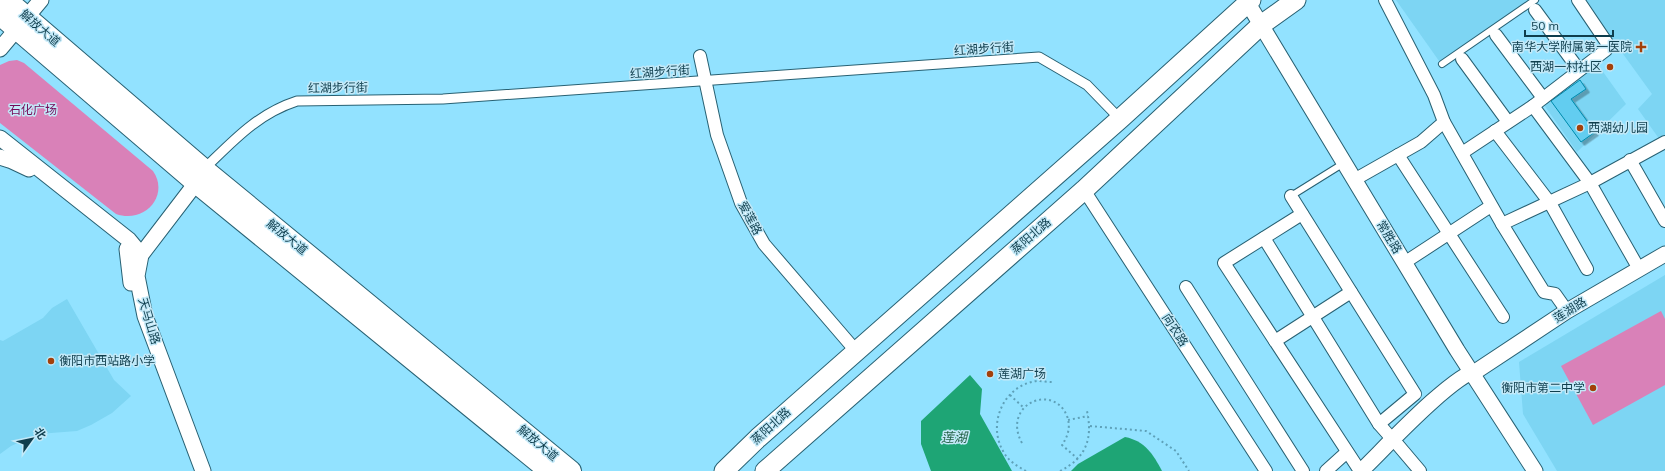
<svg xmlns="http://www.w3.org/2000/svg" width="1665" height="471" viewBox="0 0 1665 471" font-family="Mulish,'Noto Sans SC',sans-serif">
  <defs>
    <filter id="shadow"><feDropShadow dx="3.5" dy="3.5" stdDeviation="0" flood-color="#0004"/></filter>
  </defs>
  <rect width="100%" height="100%" fill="#92e2ff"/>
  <!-- built -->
  <g fill="#7dd5f3">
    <path d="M1396,0H1540L1444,68Z"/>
    <path d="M1584,0H1665V138L1660,140L1638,109L1652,94Z"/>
    <path d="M1596,62L1626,104L1577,152L1542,102Z"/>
    <path d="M1665,275V471H1557L1523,414L1519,362Z"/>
    <path d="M67,299L114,380L131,396L112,413L91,425L77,431L38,434L11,446L0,454V340L3,341L43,318L52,308Z"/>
  </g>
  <!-- green -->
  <g fill="#d981b8">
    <path d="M17,60L24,63L153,171C170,196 144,224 116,214L0,123V65L9,61Z"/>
    <path d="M1661,311L1665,319V385L1593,425L1561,366Z"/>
  </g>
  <!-- water -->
  <g fill="#1ea575">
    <path d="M970,375L982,389L980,414L1012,471H931L921,444V421Z"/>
    <path d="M1125,437C1145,441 1153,454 1162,471H1071L1078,464Z"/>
  </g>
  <!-- building -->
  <path fill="#62cdf0" stroke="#008bad" filter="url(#shadow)" d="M1580,80L1586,89L1571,99L1595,132L1581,142L1551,101Z"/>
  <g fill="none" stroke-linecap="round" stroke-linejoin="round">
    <!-- service casing -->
    <g stroke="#286173" stroke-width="8">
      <g id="service">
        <path d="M1442,64L1535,0"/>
        <path d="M1291,196L1344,163"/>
      </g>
    </g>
    <!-- pedestrian casing -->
    <g stroke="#286173" stroke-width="11">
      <path id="pedestrian" d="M204,169C233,141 257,114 297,101L443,99L1039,57L1087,85L1120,119"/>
    </g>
    <!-- minor casing -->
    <g stroke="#286173" stroke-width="14">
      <g id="minor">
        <path d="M1385,0L1434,95L1444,122L1502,224L1544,292L1555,294L1567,311"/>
        <path d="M1535,10L1579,70"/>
        <path d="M1496,35L1543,98"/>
        <path d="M700,56L717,135L741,203L764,244L856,351"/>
        <path d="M1462,59L1508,122"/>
        <path d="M1533,106L1590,183L1639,269"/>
        <path d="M1495,131L1550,203L1587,269"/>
        <path d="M1462,153L1533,106L1606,50L1607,43L1578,0"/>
        <path d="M1398,155L1503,317"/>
        <path d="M1630,160L1665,221"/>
        <path d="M1361,176L1421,142L1444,122"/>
        <path d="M1084,190L1266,471"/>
        <path d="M1291,196L1415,394L1379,424"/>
        <path d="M1302,214L1224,263L1360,471"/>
        <path d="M1502,224L1590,183L1665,142"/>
        <path d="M1264,238L1379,424L1393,440"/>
        <path d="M1410,259L1491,206"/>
        <path d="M1186,287L1303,471"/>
        <path d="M1275,341L1351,292"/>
        <path d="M1398,445L1420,471"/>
        <path d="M1326,471L1347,452"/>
      </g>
    </g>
    <!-- tertiary casing -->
    <g stroke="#286173" stroke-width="17">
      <g id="tertiary">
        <path d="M1246,0L1457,350L1535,471"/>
        <path d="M0,49L41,0"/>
        <path d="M0,138L129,240L139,252"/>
        <path d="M0,157L12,161L29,169"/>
        <path d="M196,183L141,255L137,276L145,316L203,471"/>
        <path d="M127,249L131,283"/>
        <path d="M1361,471C1383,450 1452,375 1478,370L1567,311L1665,254"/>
      </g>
    </g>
    <!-- primary casing -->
    <g stroke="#286173" stroke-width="21">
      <g id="primary">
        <path d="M724,471L758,438L1120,119L1251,0"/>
        <path d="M765,471L1084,190L1261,25L1296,0"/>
      </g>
    </g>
    <!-- trunk casing -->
    <g stroke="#286173" stroke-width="22">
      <g id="trunk">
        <path d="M7,0L204,169L571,471"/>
        <path d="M0,15L196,183L549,471"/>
      </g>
    </g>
    <!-- path -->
    <g stroke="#5ea1b9" stroke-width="2" stroke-dasharray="2 3" stroke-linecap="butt">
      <path d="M1010,395L1024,408"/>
      <path d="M1068,420L1088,416"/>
      <path d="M1090,426L1146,431L1176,451L1189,471"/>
      <path d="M1022,443C1001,405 1053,382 1067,416C1071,427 1068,436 1062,445L1078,459"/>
      <path d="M1026,471C1017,466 1008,461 1003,451C987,423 1004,385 1037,381C1042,381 1048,382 1053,382"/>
      <path d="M1060,471C1086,458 1093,439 1087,411"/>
    </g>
    <!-- service -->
    <use href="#service" stroke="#fff" stroke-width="6"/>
    <!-- pedestrian -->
    <use href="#pedestrian" stroke="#fff" stroke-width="9"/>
    <!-- minor -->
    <use href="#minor" stroke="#fff" stroke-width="12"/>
    <!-- tertiary -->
    <use href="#tertiary" stroke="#fff" stroke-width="15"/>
    <!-- primary -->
    <use href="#primary" stroke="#fff" stroke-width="19"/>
    <!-- trunk -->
    <use href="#trunk" stroke="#fff" stroke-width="20"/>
  </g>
  <!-- markers -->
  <g fill="#a3400a" stroke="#c3e9f8" stroke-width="1.5">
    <path d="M1639 41h4v4h4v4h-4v4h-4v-4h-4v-4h4z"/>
    <circle cx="1610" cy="67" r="4"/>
    <circle cx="1580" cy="128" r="4"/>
    <circle cx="51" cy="361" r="4"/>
    <circle cx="990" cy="374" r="4"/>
    <circle cx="1593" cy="388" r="4"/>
  </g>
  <g text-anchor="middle" stroke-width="3" stroke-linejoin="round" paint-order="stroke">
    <!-- street labels -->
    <g font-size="12" fill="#0f3e4d" stroke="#c3e9f8">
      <text transform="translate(40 28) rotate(41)" y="4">解放大道</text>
      <text transform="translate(984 49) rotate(-4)" y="4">红湖步行街</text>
      <text transform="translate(660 72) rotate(-4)" y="4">红湖步行街</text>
      <text transform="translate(338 88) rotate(-1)" y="4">红湖步行街</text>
      <text transform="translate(750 218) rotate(62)" y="4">爱莲路</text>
      <text transform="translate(1031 236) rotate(-41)" y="4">蒸阳北路</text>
      <text transform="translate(287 237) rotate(39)" y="4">解放大道</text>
      <text transform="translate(1389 237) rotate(59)" y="4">常胜路</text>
      <text transform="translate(1570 310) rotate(-32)" y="4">莲湖路</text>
      <text transform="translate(149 321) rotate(73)" y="4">天马山路</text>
      <text transform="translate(1175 330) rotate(57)" y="4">向农路</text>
      <text transform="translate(771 426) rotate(-42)" y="4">蒸阳北路</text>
      <text transform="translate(538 443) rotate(40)" y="4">解放大道</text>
    </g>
    <!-- poi labels -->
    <g font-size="12" fill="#0f3e4d" stroke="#c3e9f8" text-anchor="end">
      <text x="1632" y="51">南华大学附属第一医院</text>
      <text x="1602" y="71">西湖一村社区</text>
      <text x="1588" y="132" text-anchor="start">西湖幼儿园</text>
      <text x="59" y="365" text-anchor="start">衡阳市西站路小学</text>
      <text x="998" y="378" text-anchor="start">莲湖广场</text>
      <text x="1585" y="392">衡阳市第二中学</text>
    </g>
    <!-- park labels -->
    <g font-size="12" fill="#750958" stroke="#c3e9f8">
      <text x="33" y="114">石化广场</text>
    </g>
    <!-- water labels -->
    <g font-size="13" font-style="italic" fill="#256449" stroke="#c3e9f8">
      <text x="954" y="442">莲湖</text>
    </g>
  </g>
  <!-- north arrow -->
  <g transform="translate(32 439) rotate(57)" stroke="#c3e9f8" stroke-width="3" paint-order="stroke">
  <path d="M0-3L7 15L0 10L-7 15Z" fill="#0f3e4d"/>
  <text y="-6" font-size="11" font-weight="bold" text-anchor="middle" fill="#0f3e4d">北</text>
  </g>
  <!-- scale -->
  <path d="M1525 30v6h88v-6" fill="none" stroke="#0f3e4d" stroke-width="2"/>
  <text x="1531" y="30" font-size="12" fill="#0f3e4d" stroke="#c3e9f8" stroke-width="3" paint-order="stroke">50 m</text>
</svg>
